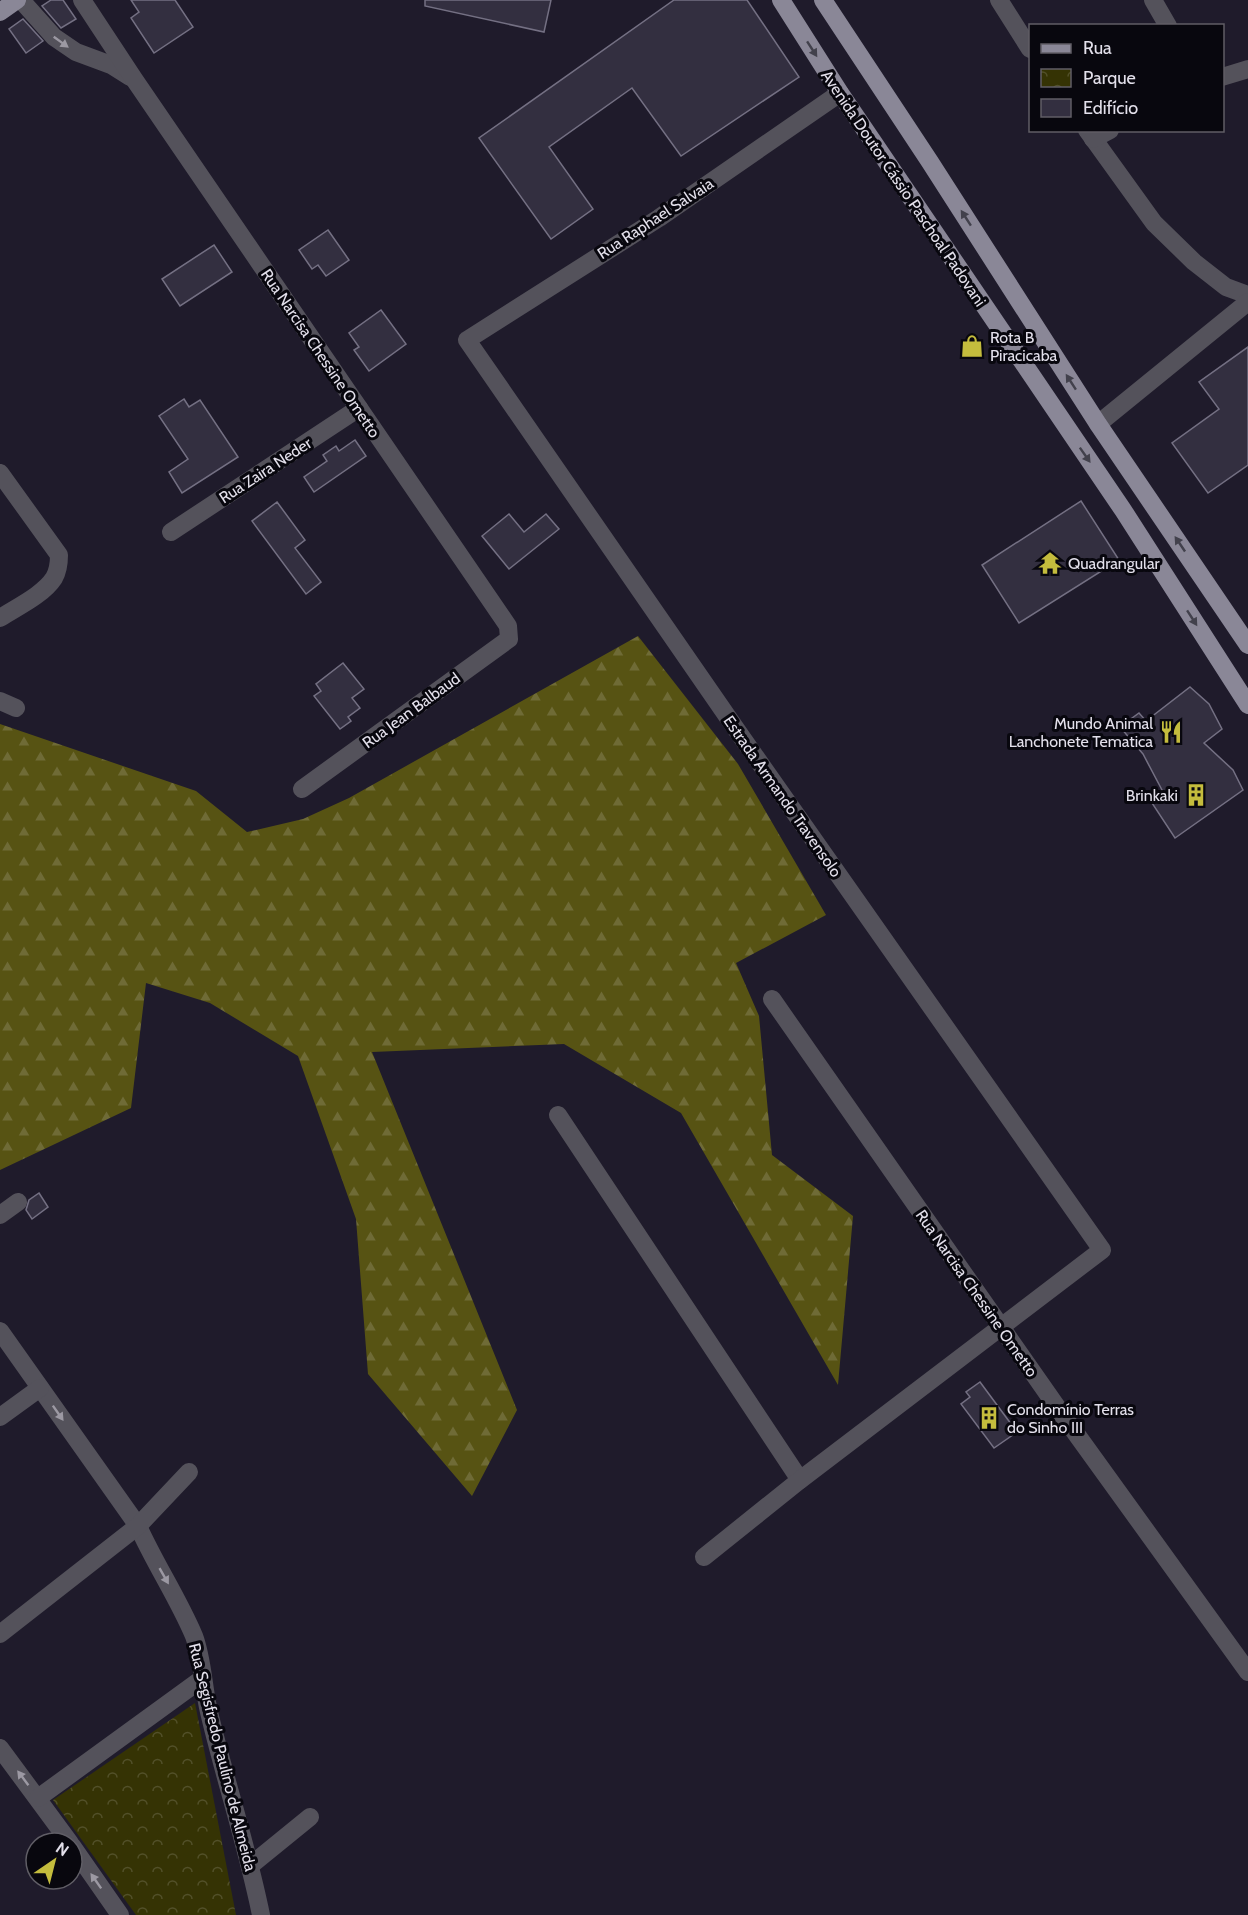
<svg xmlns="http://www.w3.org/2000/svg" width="1248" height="1915" viewBox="0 0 1248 1915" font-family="Cabin,sans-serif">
  <defs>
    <pattern id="forest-firs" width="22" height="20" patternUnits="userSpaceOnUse" patternTransform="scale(1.5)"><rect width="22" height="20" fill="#575313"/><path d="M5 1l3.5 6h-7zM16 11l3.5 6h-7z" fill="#6f6b36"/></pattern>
    <pattern id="park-crowns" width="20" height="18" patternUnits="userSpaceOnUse" patternTransform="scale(1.5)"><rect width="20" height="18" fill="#353304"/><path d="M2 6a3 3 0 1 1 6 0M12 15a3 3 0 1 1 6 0" fill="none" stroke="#525029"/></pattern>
  </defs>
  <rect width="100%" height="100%" fill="#1f1b2b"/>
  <!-- forest -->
  <path fill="url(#forest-firs)" d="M638,636L738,764L826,915L736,963L759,1016L772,1155L853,1216L838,1385L681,1113L564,1044L372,1052L517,1410L472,1496L368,1374L356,1219L298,1056L210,1003L146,983L131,1108L0,1170V724L196,791L247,832L303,819L349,798Z"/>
  <!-- park -->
  <path fill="url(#park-crowns)" d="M195,1703L236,1915H136L53,1800Z"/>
  <!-- building -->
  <g fill="#332f40" stroke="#747083" stroke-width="1.5">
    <path d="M51,0H63L76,19L61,28L42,6Z"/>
    <path d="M131,0H175L193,27L154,53L131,18L139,12Z"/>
    <path d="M425,0H551L544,32L425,6Z"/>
    <path d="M674,0H747L799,77L681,156L632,88L549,147L593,209L551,239L479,138Z"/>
    <path d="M23,19L43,41L26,53L9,29Z"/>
    <path d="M328,230L349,260L326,276L318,265L312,269L299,250Z"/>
    <path d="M214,245L232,272L180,306L162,279Z"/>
    <path d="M381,310L406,344L369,371L354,350L359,347L349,333Z"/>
    <path d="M1248,347V465L1208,493L1172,443L1219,409L1199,382Z"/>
    <path d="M184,399L189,407L200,400L238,457L182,493L169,472L188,459L159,416Z"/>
    <path d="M355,440L366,456L314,492L304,477L327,461L323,455L336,446L339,451Z"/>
    <path d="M1081,501L1119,560L1019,623L982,565Z"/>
    <path d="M277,502L305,540L295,548L321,582L306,594L252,521Z"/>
    <path d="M509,514L524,532L546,514L559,529L509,569L482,536Z"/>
    <path d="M343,663L364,689L352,698L360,708L348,717L351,721L340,729L314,696L321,691L316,684Z"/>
    <path d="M1190,687L1209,704L1222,729L1204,743L1233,770L1243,790L1175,838L1150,800L1162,790L1143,754L1120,727L1139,713L1146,721Z"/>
    <path d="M39,1193L48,1207L32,1219L26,1210L29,1200Z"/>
    <path d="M980,1382L1017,1432L994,1448L961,1404L970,1397L966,1392Z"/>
  </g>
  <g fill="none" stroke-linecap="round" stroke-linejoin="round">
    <!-- minor -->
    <g stroke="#54525b" stroke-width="18">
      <path d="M21,0L54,37L76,52L111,65L130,77"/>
      <path d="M82,0L134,79L508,626L509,639L302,789"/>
      <path d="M999,0L1030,49"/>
      <path d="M1153,0L1168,26"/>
      <path d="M1222,77L1248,69"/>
      <path d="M1087,130L1154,223L1194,262L1226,287L1248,295"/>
      <path d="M1093,139L1110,130"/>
      <path d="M1098,424L1248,302"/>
      <path d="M0,473L59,555C59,563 58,571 54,578C43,595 17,607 0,618"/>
      <path d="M171,532L359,408"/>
      <path d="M0,701L16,708"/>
      <path d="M772,999L1059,1410L1248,1672"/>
      <path d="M558,1115L800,1480"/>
      <path d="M0,1215L18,1202"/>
      <path d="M0,1331L138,1526C155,1564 178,1598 194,1636C203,1660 203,1687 209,1712C225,1780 247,1846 261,1915"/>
      <path d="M0,1417L40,1388"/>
      <path d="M704,1557L800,1480L1102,1250L736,729L467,340L659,218L840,93"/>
      <path d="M0,1634L138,1526L189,1472"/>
      <path d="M0,1748L70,1843"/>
      <path d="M38,1798L203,1678"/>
      <path d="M72,1846L120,1915"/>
      <path d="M251,1865L310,1817"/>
    </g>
    <!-- major -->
    <g stroke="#8a8797" stroke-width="18">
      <path d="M781,0L840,93L1123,510L1248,705"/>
      <path d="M823,0L930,162L1098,424L1248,645"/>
      <path d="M0,12L17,0"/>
    </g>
  </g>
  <!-- one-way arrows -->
  <defs><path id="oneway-solid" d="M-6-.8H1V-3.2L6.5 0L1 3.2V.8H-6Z" transform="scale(1.5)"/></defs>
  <g fill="#9c99a3">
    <use href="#oneway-solid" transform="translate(61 42) rotate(36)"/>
    <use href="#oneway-solid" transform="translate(58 1413) rotate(55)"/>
    <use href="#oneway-solid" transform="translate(164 1576) rotate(60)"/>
    <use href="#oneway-solid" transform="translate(23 1778) rotate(-127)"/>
    <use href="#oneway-solid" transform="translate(96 1881) rotate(-125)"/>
  </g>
  <g fill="#42414c">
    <use href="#oneway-solid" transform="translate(812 49) rotate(57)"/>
    <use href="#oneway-solid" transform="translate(966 218) rotate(-123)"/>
    <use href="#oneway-solid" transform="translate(1071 382) rotate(-123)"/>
    <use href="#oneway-solid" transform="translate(1085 455) rotate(55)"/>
    <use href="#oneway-solid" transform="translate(1180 544) rotate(-124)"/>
    <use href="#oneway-solid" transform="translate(1192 618) rotate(57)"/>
  </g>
  <!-- icons -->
  <defs>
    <g id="shop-bare" transform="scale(1.8)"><path d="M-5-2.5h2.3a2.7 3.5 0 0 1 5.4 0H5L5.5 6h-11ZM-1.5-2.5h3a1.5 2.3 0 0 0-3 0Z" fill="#c4bc3d" stroke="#08070e" stroke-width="2.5" paint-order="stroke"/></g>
    <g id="temple-bare" transform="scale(1.8)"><path d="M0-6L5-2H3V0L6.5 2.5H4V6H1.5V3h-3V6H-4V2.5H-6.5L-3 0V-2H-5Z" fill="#c4bc3d" stroke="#08070e" stroke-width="2.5" paint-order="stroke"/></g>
    <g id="restaurant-bare" transform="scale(1.8)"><path d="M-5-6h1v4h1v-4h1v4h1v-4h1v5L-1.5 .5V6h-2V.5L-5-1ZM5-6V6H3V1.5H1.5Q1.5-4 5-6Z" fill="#c4bc3d" stroke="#08070e" stroke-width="2.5" paint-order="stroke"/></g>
    <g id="building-bare" transform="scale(1.8)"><path d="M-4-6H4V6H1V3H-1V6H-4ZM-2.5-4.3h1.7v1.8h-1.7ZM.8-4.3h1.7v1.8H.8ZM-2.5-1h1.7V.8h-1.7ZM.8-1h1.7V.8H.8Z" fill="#c4bc3d" stroke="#08070e" stroke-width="2.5" paint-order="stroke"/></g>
  </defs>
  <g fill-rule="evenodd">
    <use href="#shop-bare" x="972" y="346"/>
    <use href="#temple-bare" x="1050" y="563"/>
    <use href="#restaurant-bare" x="1171" y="732"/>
    <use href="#building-bare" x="1196" y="795"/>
    <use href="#building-bare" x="989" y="1418"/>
  </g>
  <g text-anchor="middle" stroke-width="6" stroke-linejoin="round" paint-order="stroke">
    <!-- street labels -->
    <g font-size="16" fill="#e3e0eb" stroke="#08070e">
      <text transform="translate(904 188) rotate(56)" y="6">Avenida Doutor Cássio Paschoal Padovani</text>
      <text transform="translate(655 218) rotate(-33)" y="6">Rua Raphael Salvaia</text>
      <text transform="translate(321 353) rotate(56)" y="6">Rua Narcisa Chessine Ometto</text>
      <text transform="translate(265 470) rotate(-33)" y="6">Rua Zaira Neder</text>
      <text transform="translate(411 710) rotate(-36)" y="6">Rua Jean Balbaud</text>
      <text transform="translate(783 796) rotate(55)" y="6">Estrada Armando Travensolo</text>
      <text transform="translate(977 1293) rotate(55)" y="6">Rua Narcisa Chessine Ometto</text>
      <text transform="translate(223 1757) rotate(76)" y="6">Rua Segisfredo Paulino de Almeida</text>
    </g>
    <!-- poi labels -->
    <g font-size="16" fill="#e3e0eb" stroke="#08070e" text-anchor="start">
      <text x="990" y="343">Rota B<tspan x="990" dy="18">Piracicaba</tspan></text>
      <text x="1068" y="569">Quadrangular</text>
      <text x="1153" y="729" text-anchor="end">Mundo Animal<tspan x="1153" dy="18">Lanchonete Tematica</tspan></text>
      <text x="1178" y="801" text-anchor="end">Brinkaki</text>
      <text x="1007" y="1415">Condomínio Terras<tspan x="1007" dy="18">do Sinho III</tspan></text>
    </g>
  </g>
  <!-- legend -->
  <rect x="1029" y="24" width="195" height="108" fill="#08070e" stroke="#605e66" stroke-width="1.5"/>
  <rect x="1041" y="44" width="30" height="9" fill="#8a8797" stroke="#605e66" stroke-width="1.5"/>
  <text x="1083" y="54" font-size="18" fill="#e3e0eb">Rua</text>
  <rect x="1041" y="69" width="30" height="18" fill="url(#park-crowns)" stroke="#605e66" stroke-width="1.5"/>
  <text x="1083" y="84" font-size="18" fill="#e3e0eb">Parque</text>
  <rect x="1041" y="99" width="30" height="18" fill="#332f40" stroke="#605e66" stroke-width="1.5"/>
  <text x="1083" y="114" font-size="18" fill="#e3e0eb">Edifício</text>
  <!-- north arrow -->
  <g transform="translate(54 1861) rotate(35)"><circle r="28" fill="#08070e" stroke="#605e66" stroke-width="1.5"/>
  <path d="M0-4.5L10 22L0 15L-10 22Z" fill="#c4bc3d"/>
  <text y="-9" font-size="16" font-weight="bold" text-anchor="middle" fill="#e3e0eb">N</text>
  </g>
</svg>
